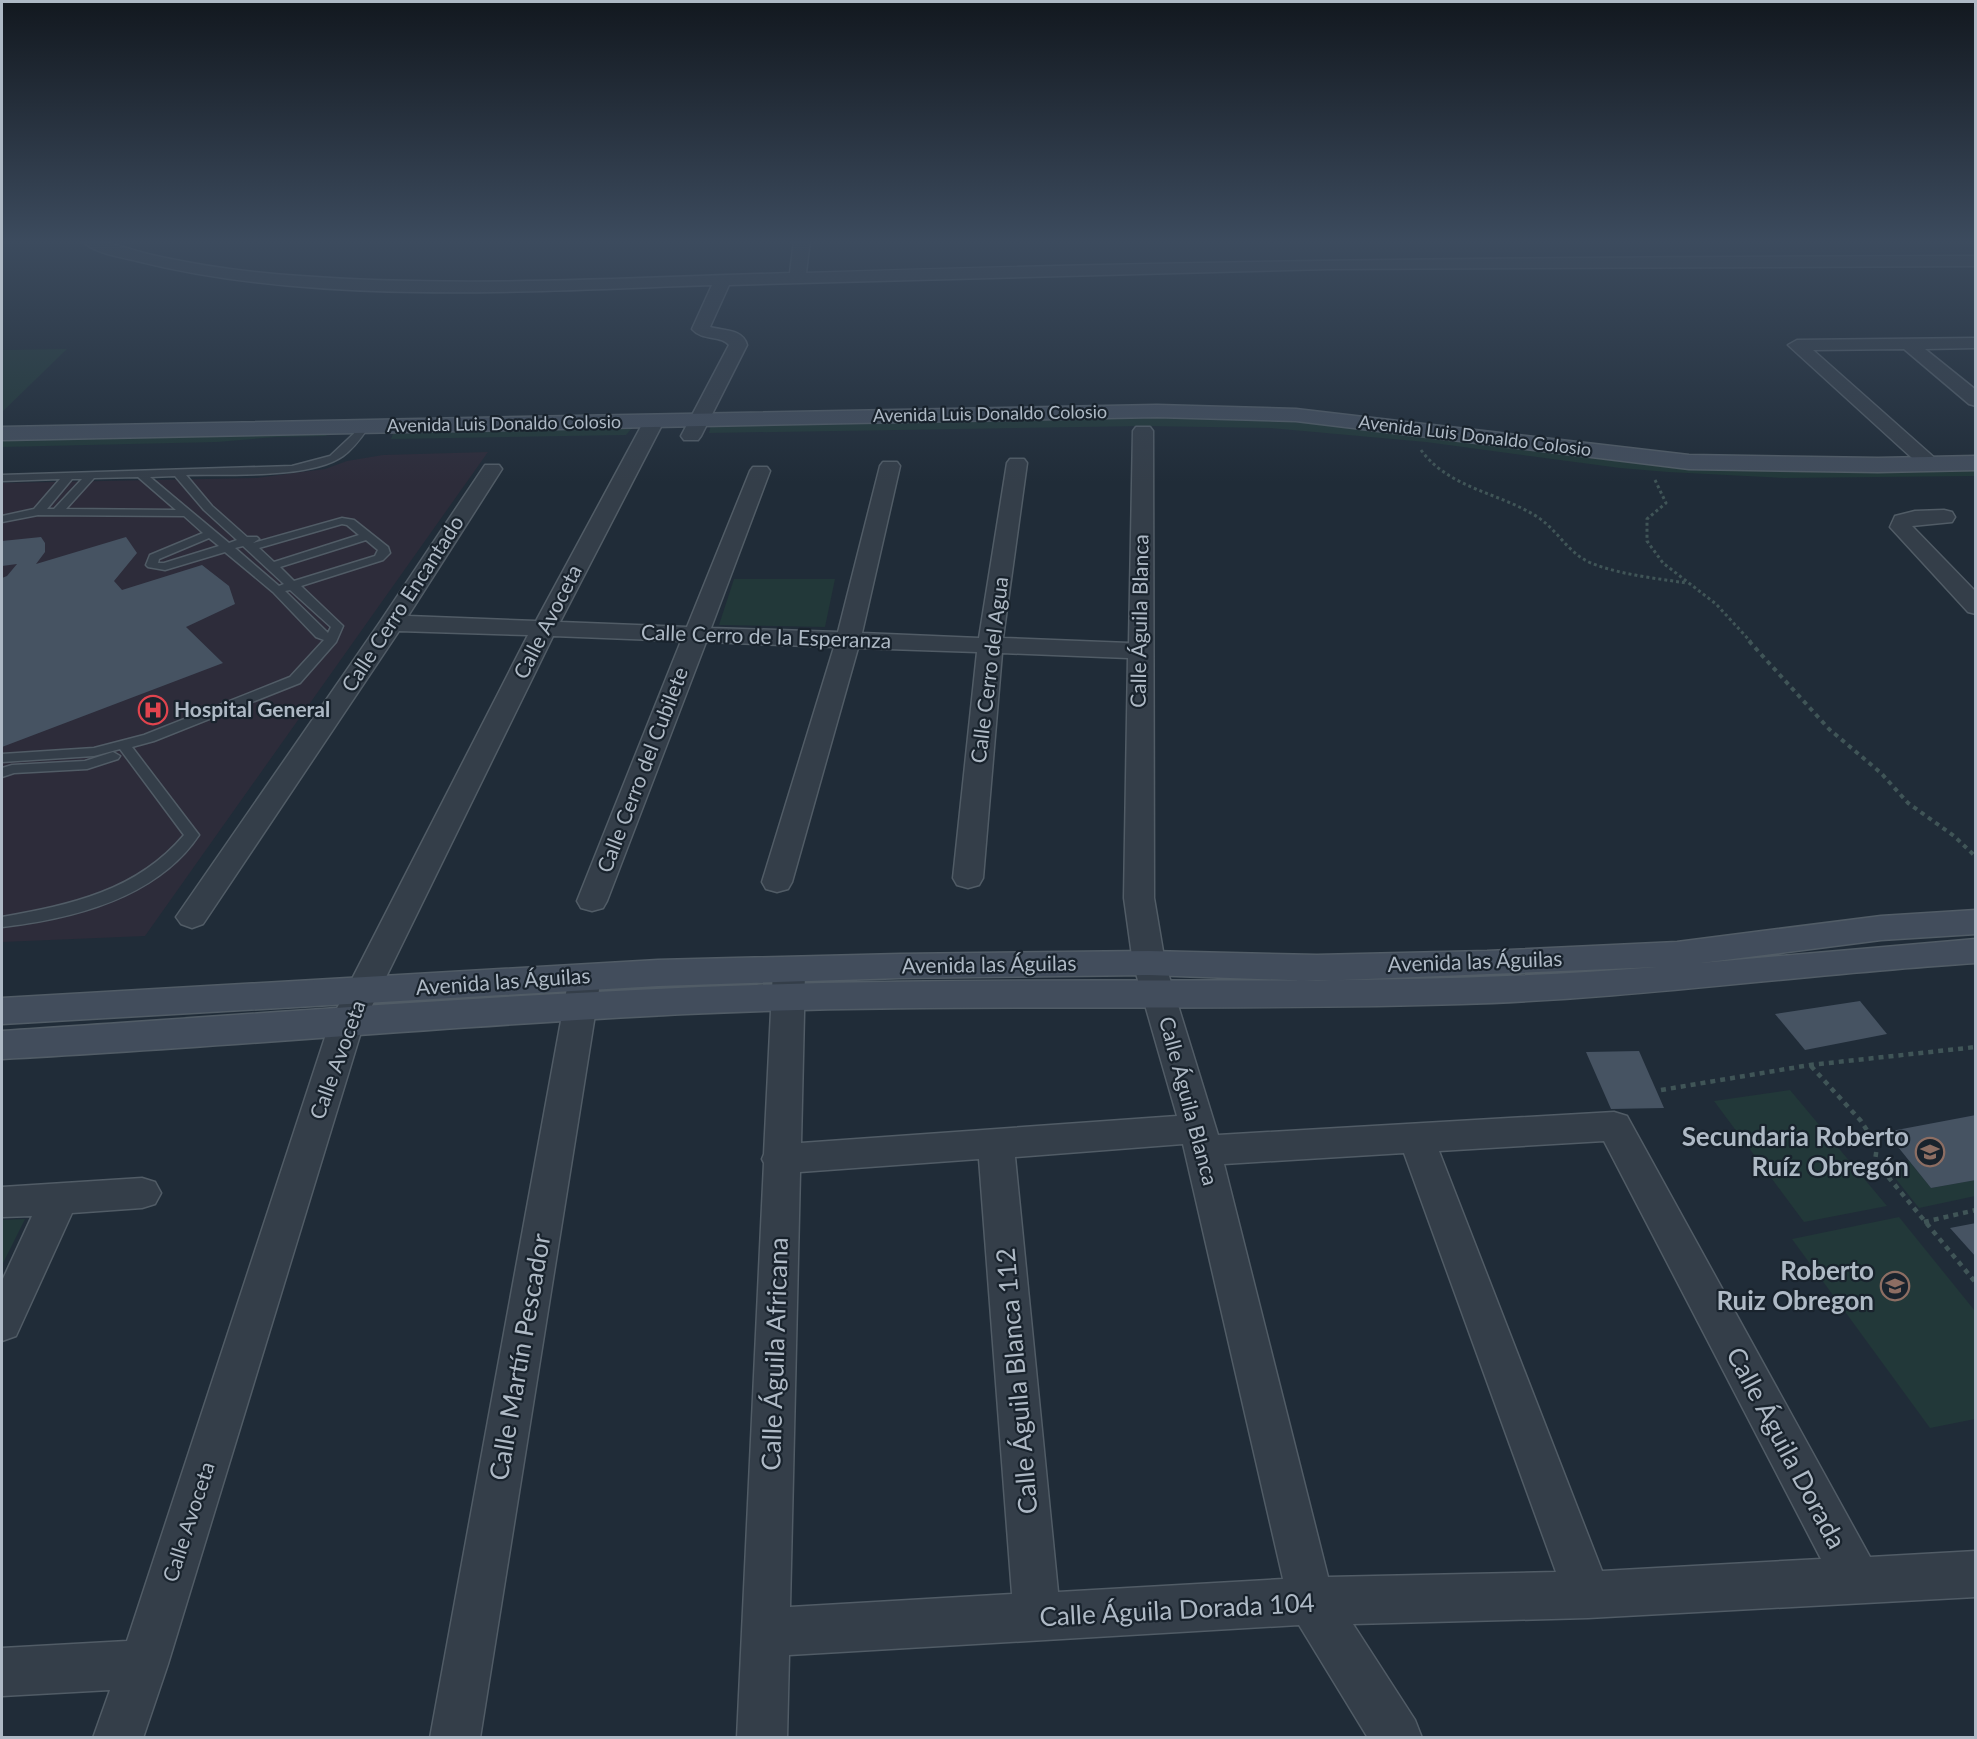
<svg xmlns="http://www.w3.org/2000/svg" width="1977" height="1739" viewBox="0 0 1977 1739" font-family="Lato,sans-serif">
  <rect width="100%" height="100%" fill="#202c38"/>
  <!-- medical -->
  <path fill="#2d2c3a" d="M488,452L145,936L2,942V483L256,478L325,469L347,461L383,455Z"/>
  <!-- green -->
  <g fill="#223839">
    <path d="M67,349L2,412V350Z"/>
    <path d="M1130,417H1219L1351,426L1708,469L1844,472L1975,470L1976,476L1784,478L1668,472L1620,468L1426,442L1270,428L1145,426L709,433L711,424Z"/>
    <path d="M633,427L626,435L391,439L393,434Z"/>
    <path d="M329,433L326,436L276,437L217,442L2,447V440H10Z"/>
    <path d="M734,579H835L825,627L719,625Z"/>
    <path d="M1790,1090L1887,1206L1804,1222L1714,1101Z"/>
    <path d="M1909,1161L1931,1188L1975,1180V1196L1919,1208L1884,1164Z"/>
    <path d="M1899,1217L1975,1311V1419L1930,1428L1792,1239Z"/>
    <path d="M25,1219L2,1265V1220Z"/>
  </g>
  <!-- building -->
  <g fill="#465362">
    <path d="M41,537L45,543V552L36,564L126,537L137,553L114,581L122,590L202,565L229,586L235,604L186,627L223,663L2,747V578L7,576L17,564L2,566V541Z"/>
    <path d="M1860,1001L1887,1034L1805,1050L1775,1014Z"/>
    <path d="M1639,1051L1664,1108L1611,1109L1586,1052Z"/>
    <path d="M1976,1115V1180L1931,1188L1886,1132Z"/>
    <path d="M1976,1223V1257L1950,1228Z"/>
  </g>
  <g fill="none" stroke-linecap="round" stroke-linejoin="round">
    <!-- lane casing -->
    <g stroke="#515c66" stroke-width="3">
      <g id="lane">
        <path d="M363,425L368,428C361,438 353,449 343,456C311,479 226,474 186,475L212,506L247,537H257L259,539L253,543L342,518L354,520L388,547L390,553L383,560L301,586L343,626L336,642L300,683L154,741L132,747L199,835C157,898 73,919 2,927V917C70,905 137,891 184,835L120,749L94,756L2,762V754L94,748L144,735L290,677L324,640L316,637L273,592L225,552L165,570L148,567L146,565L150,555L203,533L184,516L38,515L2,522V516L34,509L60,479L2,481V475L292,466L330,456ZM175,476L204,510L237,540L229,543L150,477ZM138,477L176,510L66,509L94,478ZM72,479H82L54,509H47ZM342,524L347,525L359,535L274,562L259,548ZM209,538L219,546L164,563H158L159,559ZM366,540L378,550L375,556L294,581L280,567ZM243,546L284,584L279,586L235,548ZM290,590L331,627L328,633L285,591Z"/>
        <path d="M113,752L120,756L118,759L87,769L14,773L2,777V768L12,765L85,761Z"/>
      </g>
    </g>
    <!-- street casing -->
    <g stroke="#515c66" stroke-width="3">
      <g id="street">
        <path d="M82,240C110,240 134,252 161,257C207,267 254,273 300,276C463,288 627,278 790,273L794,240H810L806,273C1196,260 1585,257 1976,256V266L1328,269L729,285L710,327C724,331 743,329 747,345L701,436L698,440H684L681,436L729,345C721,335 702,341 692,329L712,285C528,291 316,306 137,261C121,257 92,253 82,240Z"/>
        <path d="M1976,338V348L1925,349L1976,390V406L1969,404L1904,349L1813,350L1937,460L1940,464L1937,468H1923L1788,345L1797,340Z"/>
        <path d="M654,415L664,421L560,622L687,627L750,471L753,467H767L770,471L711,628L838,632L880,466L883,462H897L900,466L862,633L979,638L1007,463L1010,459H1024L1027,463L1003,638L1129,643L1133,431L1136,427H1150L1153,431L1154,898L1165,963L1218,1135L1614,1112L1627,1116L1870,1557L1976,1551V1597L1588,1618L1353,1624L1415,1720L1422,1738H1368L1299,1625L789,1655L787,1738H737L764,1163L762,1159L764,1154L773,970L778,962L789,959L800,962L805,970L801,1143L1177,1116L1133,963L1124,898L1128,658L1002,653L983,878L979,885L968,888L957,885L953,878L977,652L858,648L792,882L788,889L777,892L766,889L762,882L834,647L706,642L607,901L603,908L592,911L581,908L577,901L681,641L553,636L364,1022L168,1664L143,1738H93L110,1690L2,1696V1648L127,1641L330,1022L528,635L399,631L203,924L192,928L181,924L176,917L380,622L485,465H499L502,469L408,616L536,621L644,421ZM1604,1141L1821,1559L1602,1571L1439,1151ZM1183,1144L1283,1579L1058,1592L1015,1157ZM1404,1153L1556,1572L1328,1577L1224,1164ZM979,1159L1012,1594L790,1607L800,1172Z"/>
        <path d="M1944,510L1952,512L1955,517L1952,522L1912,526L1976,592V614L1968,612L1890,527L1895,516L1915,511Z"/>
        <path d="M585,965L596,969L601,977L480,1738H430L569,977L574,969Z"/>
        <path d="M142,1178L155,1182L161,1193L155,1204L142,1208L72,1213L16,1336L2,1341V1281L32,1216L2,1217V1187Z"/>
      </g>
    </g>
    <!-- secondary casing -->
    <g stroke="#515c66" stroke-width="3">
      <g id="secondary">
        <path d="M1157,405L1296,409L1689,455L1878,458L1976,456V470L1878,472L1689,469L1296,421L1157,417L2,440V427Z"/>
        <path d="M1976,910V934L1881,940L1701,963L1976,939V963C1804,974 1633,999 1461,1004C1202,1012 944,1002 686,1014C457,1025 230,1047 2,1059V1031C295,1012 589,986 883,982C1141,977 1400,988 1657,967L1317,981L1149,975L900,978L658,986L2,1024V998L658,960L900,954L1149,951L1317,955L1487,951L1677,942L1881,916Z"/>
      </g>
    </g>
    <!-- path-far2 -->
    <g stroke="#405557" stroke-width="3" stroke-dasharray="3 3" stroke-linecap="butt">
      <path d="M1421,450C1449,489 1502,493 1539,518C1559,532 1568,553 1591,563C1621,575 1655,578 1686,583"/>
      <path d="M1655,480L1666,503L1647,519V541L1663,563L1716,604L1751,642"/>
    </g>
    <!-- path-far1 -->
    <path stroke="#405557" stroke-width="4" stroke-dasharray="4.5 4.5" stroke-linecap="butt" d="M1749,641L1829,729L1881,773L1908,803L1954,836L1976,857"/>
    <!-- path -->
    <g stroke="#405557" stroke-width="4.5" stroke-dasharray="5 5" stroke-linecap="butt">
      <path d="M1811,1066L1861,1121L1877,1146L1875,1161L1976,1283"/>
      <path d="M1661,1090L1810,1065L1976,1047"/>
      <path d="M1924,1222L1976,1210"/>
    </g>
    <!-- lane -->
    <use href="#lane" fill="#343e49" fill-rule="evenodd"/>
    <!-- street -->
    <use href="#street" fill="#343e49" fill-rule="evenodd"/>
    <!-- secondary -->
    <use href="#secondary" fill="#424d5c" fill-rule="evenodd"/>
  </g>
  <!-- sky -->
  <linearGradient id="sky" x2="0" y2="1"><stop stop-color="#12181f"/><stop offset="0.5" stop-color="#3c4b5e"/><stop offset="1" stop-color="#3c4b5e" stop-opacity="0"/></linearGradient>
  <rect width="1977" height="483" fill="url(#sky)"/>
  <!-- icons -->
  <defs>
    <g id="hospital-ring" transform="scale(1.5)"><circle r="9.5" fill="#19232d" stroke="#e0444e" stroke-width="1.5"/><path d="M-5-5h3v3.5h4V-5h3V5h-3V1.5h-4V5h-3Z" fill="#e0444e"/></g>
    <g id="school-ring" transform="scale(1.5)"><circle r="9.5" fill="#19232d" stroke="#8d6e63" stroke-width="1.5"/><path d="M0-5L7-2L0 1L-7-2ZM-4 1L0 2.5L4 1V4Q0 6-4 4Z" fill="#8d6e63"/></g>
  </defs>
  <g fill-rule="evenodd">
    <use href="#hospital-ring" x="153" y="710"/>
    <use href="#school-ring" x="1930" y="1152"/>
    <use href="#school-ring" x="1895" y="1286"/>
  </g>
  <g text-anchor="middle" stroke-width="4.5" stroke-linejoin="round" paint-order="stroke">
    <!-- far-street labels -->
    <g font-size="18" fill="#aeb9c5" stroke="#19232d">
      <text transform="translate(990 414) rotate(-1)" y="6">Avenida Luis Donaldo Colosio</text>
      <text transform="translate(504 424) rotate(-1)" y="6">Avenida Luis Donaldo Colosio</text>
      <text transform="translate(1475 436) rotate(7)" y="6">Avenida Luis Donaldo Colosio</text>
    </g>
    <!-- street labels -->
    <g font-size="21" fill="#aeb9c5" stroke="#19232d">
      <text transform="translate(403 604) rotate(-57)" y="7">Calle Cerro Encantado</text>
      <text transform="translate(1140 621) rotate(-89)" y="7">Calle Águila Blanca</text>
      <text transform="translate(548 622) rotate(-63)" y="7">Calle Avoceta</text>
      <text transform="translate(766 637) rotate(2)" y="7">Calle Cerro de la Esperanza</text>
      <text transform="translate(990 670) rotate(-83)" y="7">Calle Cerro del Agua</text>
      <text transform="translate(643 770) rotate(-69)" y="7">Calle Cerro del Cubilete</text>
      <text transform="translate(1475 962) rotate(-2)" y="7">Avenida las Águilas</text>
      <text transform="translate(989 965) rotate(-1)" y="7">Avenida las Águilas</text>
      <text transform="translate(503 982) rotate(-4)" y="7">Avenida las Águilas</text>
      <text transform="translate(338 1060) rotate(-70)" y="7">Calle Avoceta</text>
      <text transform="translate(1188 1101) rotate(75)" y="7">Calle Águila Blanca</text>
      <text transform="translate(189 1522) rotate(-72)" y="7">Calle Avoceta</text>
    </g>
    <!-- poi labels -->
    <g font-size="21" font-weight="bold" fill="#aeb9c5" stroke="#19232d" text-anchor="start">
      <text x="174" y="717">Hospital General</text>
    </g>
    <!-- near-poi labels -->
    <g font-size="26" font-weight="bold" fill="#aeb9c5" stroke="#19232d" text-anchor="end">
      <text x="1909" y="1146">Secundaria Roberto<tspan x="1909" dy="30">Ruíz Obregón</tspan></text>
      <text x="1874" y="1280">Roberto<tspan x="1874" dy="30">Ruiz Obregon</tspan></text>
    </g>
    <!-- near-street labels -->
    <g font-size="26" fill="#aeb9c5" stroke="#19232d">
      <text transform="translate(775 1354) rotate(-88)" y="9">Calle Águila Africana</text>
      <text transform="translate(520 1357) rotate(-80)" y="9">Calle Martín Pescador</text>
      <text transform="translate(1017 1381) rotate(-95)" y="9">Calle Águila Blanca 112</text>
      <text transform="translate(1786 1448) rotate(62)" y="9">Calle Águila Dorada</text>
      <text transform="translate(1177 1610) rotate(-3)" y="9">Calle Águila Dorada 104</text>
    </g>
  </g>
  <!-- border -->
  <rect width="1977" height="1739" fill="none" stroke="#aeb9c5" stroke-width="6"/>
</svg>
